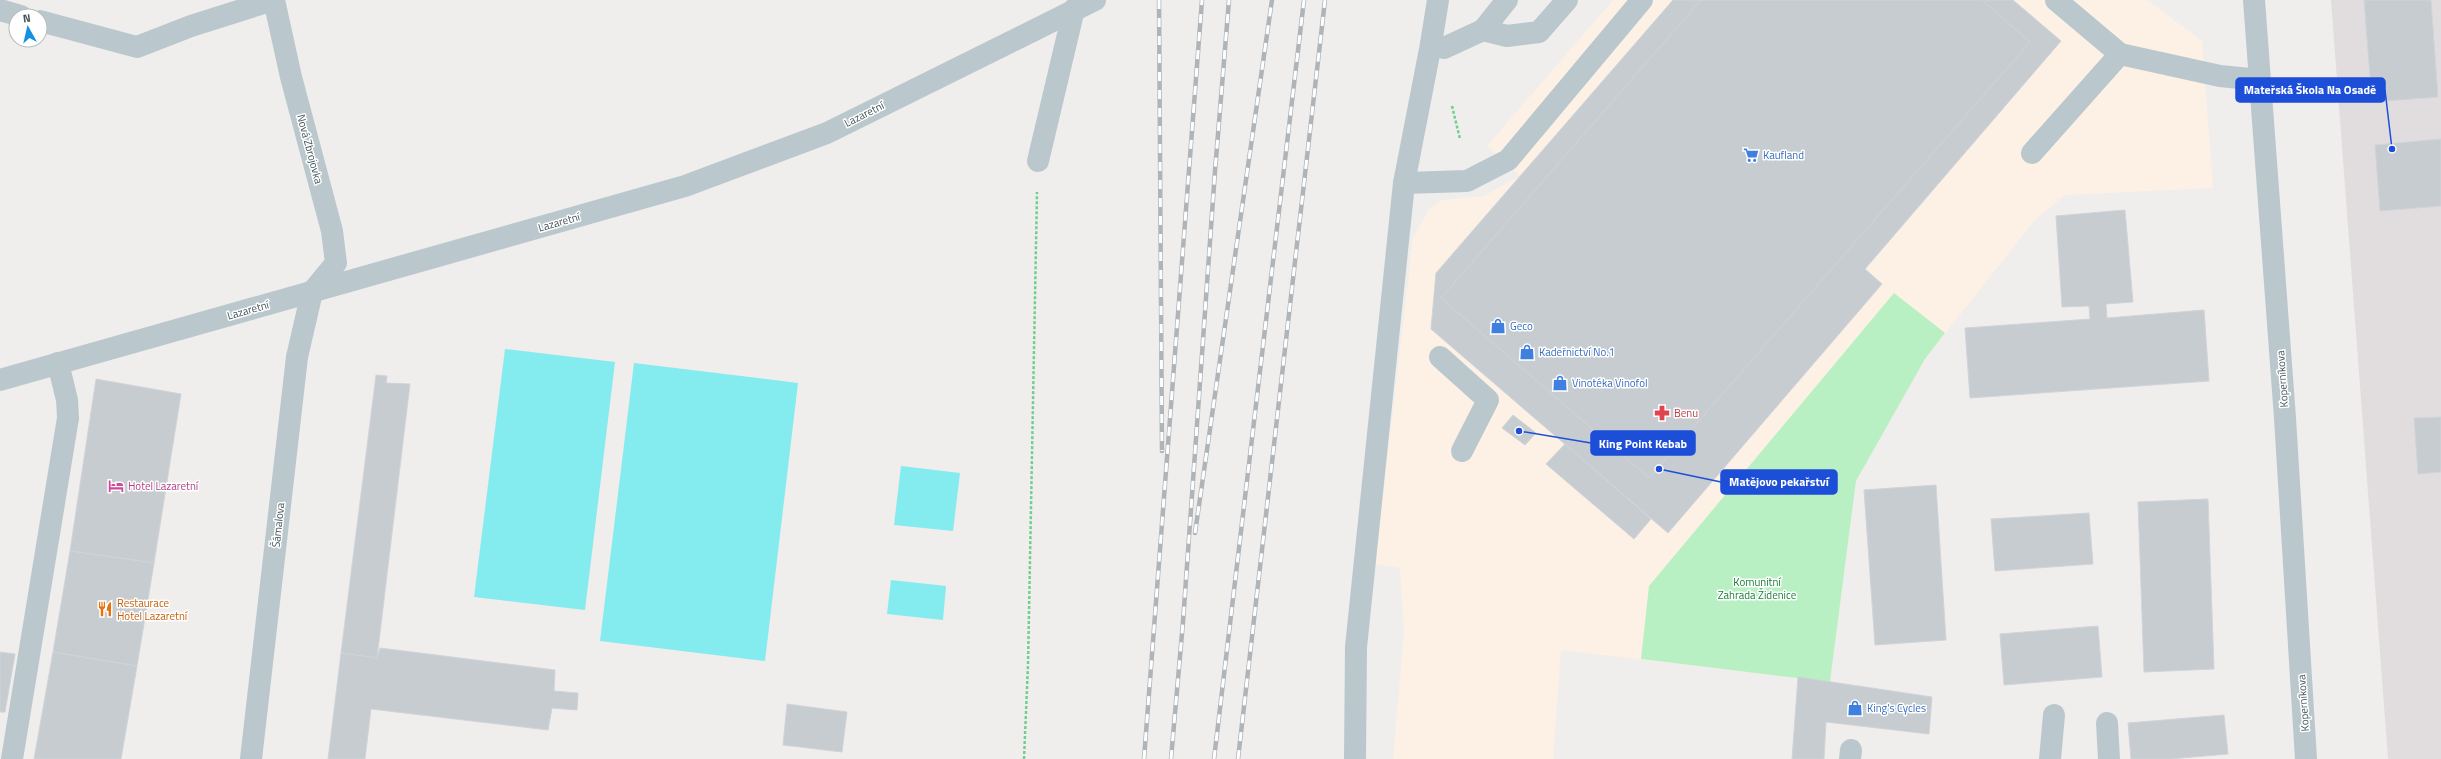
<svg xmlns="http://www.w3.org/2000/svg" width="2441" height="759" viewBox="0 0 2441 759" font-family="'Titillium Web',sans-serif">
  <rect width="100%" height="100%" fill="#f0eded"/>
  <!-- commercial -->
  <path fill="#fcf1e4" d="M1613,0H2147L2202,41L2213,188L2065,195L2035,220L1925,359L1856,481L1830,682L1561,650L1553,759H1393L1404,633L1400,568L1375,564L1413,238L1429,209L1442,200L1484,196L1520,176L1487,146Z"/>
  <!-- education -->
  <path fill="#e1dddf" d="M2331,0H2441V759H2388Z"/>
  <!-- green -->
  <path fill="#b8f0c4" d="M1894,293L1945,333L1925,359L1856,481L1830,682L1641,659L1649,586Z"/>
  <!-- water -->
  <g fill="#84ebee">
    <path d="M505,349L615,362L585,610L474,597Z"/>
    <path d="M634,363L798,383L765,661L600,641Z"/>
    <path d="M901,466L960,473L953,531L894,525Z"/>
    <path d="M891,580L946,586L943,620L887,614Z"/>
  </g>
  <!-- building -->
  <g fill="#c6ccd0" stroke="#d0d4d9">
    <path d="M1673,0H2013L2061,41L1865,269L1882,284L1668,533L1431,329L1436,273Z"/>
    <path d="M1701,0H1982L2030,42L1649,478L1441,298Z"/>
    <path d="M2364,0H2431L2438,97L2372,102Z"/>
    <path d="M2441,139V206L2380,211L2375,145Z"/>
    <path d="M2125,210L2133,302L2106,304L2107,318L2204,310L2209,381L1970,398L1965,328L2090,319L2089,306L2062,307L2056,216Z"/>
    <path d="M376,375L387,376L386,383L410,384L377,658L341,653Z"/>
    <path d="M96,379L181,394L154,563L70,551Z"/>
    <path d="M1513,415L1536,433L1525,445L1502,428Z"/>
    <path d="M2441,417V472L2418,474L2414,418Z"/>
    <path d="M1565,444L1651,519L1634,539L1546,464Z"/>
    <path d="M1936,485L1946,640L1875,645L1864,490Z"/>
    <path d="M2208,499L2214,669L2144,672L2138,502Z"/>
    <path d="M2089,513L2093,564L1995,571L1991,519Z"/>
    <path d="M70,551L154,563L137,666L53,652Z"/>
    <path d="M2098,626L2102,677L2004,685L2000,634Z"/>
    <path d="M380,648L555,670L554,691L578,693L577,710L552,708L548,730L371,709L365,759H328L341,653L377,658Z"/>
    <path d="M0,652L15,654L5,712H0Z"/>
    <path d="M53,652L137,666L121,759H34Z"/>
    <path d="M1798,677L1932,697L1929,734L1826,722L1824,759H1792Z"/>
    <path d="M787,704L847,712L842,752L783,745Z"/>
    <path d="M2224,715L2228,754L2170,759H2131L2128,723Z"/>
  </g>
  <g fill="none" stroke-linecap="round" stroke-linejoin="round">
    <!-- path -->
    <g stroke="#70cf8f" stroke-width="2.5" stroke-dasharray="3 2" stroke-linecap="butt">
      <path d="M1452,106L1460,139"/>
      <path d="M1024,759L1028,665L1037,192"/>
    </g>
    <!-- minor -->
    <g stroke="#bac8cd" stroke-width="22">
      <path d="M2056,0L2120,54L2220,76L2260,80"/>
      <path d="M2254,0L2285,418L2306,759"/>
      <path d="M0,10L21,16"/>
      <path d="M40,21L137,47L191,26L273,0"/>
      <path d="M1483,30L1507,0"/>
      <path d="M1431,44L1444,48L1483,30L1507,36L1539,32L1567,0"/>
      <path d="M2032,153L2120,54"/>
      <path d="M1038,161L1074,9"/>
      <path d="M1404,183L1467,181L1508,160L1642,0"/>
      <path d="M1440,357L1488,400L1462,451"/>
      <path d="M0,380L685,186L827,133L1095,0"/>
      <path d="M2107,723L2109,759"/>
      <path d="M12,759L68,418L67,400L58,363"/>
      <path d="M251,759L297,357L312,292L336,263L332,231L291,77L274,0"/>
      <path d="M1355,759L1356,647L1404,183L1431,44L1438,0"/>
      <path d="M1850,759L1851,750"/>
      <path d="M2050,759L2054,715"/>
    </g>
    <!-- rail casing -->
    <g stroke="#afb4b8" stroke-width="4.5">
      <g id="rail">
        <path d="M1159,0L1162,451"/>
        <path d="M1195,533L1272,0"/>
        <path d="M1144,759L1202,0"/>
        <path d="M1171,759L1183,622L1215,171L1229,0"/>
        <path d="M1214,759L1304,0"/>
        <path d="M1238,759L1325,0"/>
      </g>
    </g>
    <!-- rail -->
    <use href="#rail" stroke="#fff" stroke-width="3" stroke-dasharray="9" stroke-linecap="butt"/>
  </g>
  <!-- icons -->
  <defs>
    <g id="supermarket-bare" transform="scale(1.2)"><path d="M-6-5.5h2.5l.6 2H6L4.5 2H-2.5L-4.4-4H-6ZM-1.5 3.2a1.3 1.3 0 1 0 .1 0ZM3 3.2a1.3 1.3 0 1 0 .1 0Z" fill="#3f7fe0" stroke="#fff" stroke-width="2.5" paint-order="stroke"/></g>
    <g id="shop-bare" transform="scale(1.2)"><path d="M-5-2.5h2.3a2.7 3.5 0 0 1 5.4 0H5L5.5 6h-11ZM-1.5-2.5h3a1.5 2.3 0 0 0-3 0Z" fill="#3f7fe0" stroke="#fff" stroke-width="2.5" paint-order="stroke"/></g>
    <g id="pharmacy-bare" transform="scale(1.2)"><path d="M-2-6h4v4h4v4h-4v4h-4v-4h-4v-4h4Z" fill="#e0444e" stroke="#fff" stroke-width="2.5" paint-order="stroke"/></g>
    <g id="hotel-bare" transform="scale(1.2)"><path d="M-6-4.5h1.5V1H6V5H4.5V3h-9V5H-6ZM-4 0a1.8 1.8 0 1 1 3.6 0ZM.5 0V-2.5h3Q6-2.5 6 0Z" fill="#d1479c" stroke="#fff" stroke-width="2.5" paint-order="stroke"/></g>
    <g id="restaurant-bare" transform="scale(1.2)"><path d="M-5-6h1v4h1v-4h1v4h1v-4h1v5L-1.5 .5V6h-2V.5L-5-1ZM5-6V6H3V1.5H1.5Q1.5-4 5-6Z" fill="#e8710a" stroke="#fff" stroke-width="2.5" paint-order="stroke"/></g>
  </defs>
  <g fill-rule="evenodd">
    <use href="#supermarket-bare" x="1751" y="155"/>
    <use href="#shop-bare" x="1498" y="326"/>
    <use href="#shop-bare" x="1527" y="352"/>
    <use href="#shop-bare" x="1560" y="383"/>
    <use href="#pharmacy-bare" x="1662" y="413"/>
    <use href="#hotel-bare" x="116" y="486"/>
    <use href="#restaurant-bare" x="105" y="609"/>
    <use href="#shop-bare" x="1855" y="708"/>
  </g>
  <g text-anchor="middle" stroke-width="3" stroke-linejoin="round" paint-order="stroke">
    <!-- street labels -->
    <g font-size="11" fill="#44545b" stroke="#fff">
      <text transform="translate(864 114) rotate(-27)" y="4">Lazaretní</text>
      <text transform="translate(310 149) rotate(75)" y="4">Nová Zbrojovka</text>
      <text transform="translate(559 222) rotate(-16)" y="4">Lazaretní</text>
      <text transform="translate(248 310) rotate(-16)" y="4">Lazaretní</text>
      <text transform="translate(2282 379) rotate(-94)" y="4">Koperníkova</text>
      <text transform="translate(278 525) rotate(-84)" y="4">Šámalova</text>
      <text transform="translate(2303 703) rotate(-94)" y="4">Koperníkova</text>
    </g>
    <!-- shop labels -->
    <g font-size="11" fill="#366cbe" stroke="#fff" text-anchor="start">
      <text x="1763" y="159">Kaufland</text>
      <text x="1510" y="330">Geco</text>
      <text x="1539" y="356">Kadeřnictví No.1</text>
      <text x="1572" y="387">Vinotéka Vinofol</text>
      <text x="1867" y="712">King's Cycles</text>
    </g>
    <!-- health labels -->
    <g font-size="11" fill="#be3a42" stroke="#fff" text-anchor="start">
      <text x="1674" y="417">Benu</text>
    </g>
    <!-- hotel labels -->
    <g font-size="11" fill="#b23c85" stroke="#fff" text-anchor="start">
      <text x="128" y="490">Hotel Lazaretní</text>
    </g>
    <!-- park labels -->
    <g font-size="11" fill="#137e36" stroke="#fff">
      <text x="1757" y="586">Komunitní<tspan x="1757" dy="13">Zahrada Židenice</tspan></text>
    </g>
    <!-- food labels -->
    <g font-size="11" fill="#c56008" stroke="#fff" text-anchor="start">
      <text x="117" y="607">Restaurace<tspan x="117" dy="13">Hotel Lazaretní</tspan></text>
    </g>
  </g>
  <!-- callouts -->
  <path fill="none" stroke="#1d4ed8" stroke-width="1.5" d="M2392 149L2385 90M1519 431L1591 443M1659 469L1721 482"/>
  <g fill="#1d4ed8" stroke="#fff" stroke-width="1.5">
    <circle cx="2392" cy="149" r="4"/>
    <circle cx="1519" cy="431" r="4"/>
    <circle cx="1659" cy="469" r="4"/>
  </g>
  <g fill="#1d4ed8" stroke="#1d4ed8" stroke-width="1.5">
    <rect x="2236" y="78" width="149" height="24" rx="4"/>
    <rect x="1591" y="431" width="104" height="24" rx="4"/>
    <rect x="1721" y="470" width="116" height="24" rx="4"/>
  </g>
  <g font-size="12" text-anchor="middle" font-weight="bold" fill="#fff">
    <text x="2310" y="94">Mateřská Škola Na Osadě</text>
    <text x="1643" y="448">King Point Kebab</text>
    <text x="1779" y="486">Matějovo pekařství</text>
  </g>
  <!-- north arrow -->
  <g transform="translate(28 28) rotate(352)"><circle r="19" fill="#ffffff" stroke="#b4bbbd"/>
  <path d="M0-3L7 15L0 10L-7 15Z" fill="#1392e4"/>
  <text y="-6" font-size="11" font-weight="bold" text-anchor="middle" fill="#44545b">N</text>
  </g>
</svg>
